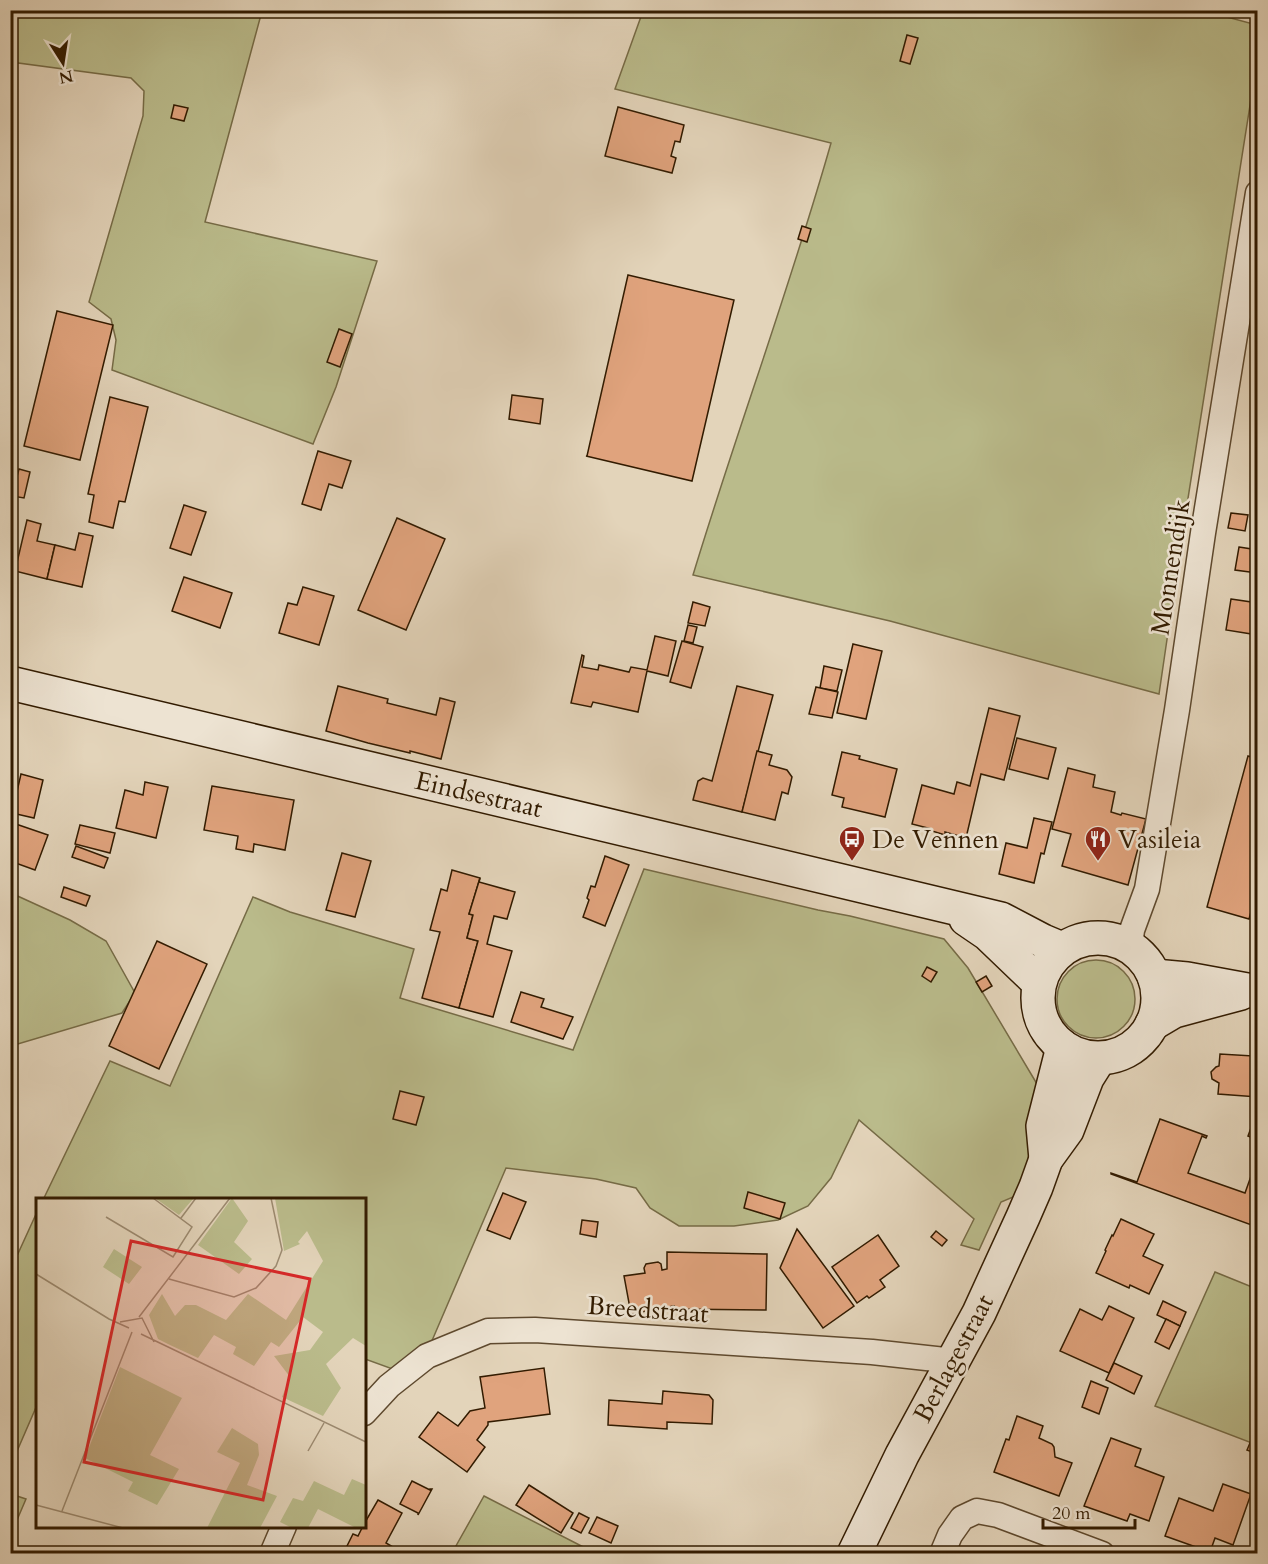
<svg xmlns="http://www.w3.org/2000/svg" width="1268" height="1564" viewBox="0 0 1268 1564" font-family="Cardo,serif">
  <rect width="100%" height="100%" fill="#e3d4ba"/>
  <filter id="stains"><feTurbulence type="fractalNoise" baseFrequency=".00333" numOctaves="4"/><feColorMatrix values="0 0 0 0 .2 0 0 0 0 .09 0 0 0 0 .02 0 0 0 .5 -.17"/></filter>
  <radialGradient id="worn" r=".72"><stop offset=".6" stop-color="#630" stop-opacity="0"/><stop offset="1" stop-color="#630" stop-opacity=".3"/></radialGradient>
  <!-- green -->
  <g fill="#babb8b" stroke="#766b46" stroke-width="1.5">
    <path d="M1201,10L1257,25V61L1183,530L1159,694L890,621L693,575C737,430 790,288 831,143L615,89L643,11Z"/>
    <path d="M11,11H262L205,222L377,261L336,387L313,444L112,370L116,340L111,319L89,302L143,116L144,91L131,78L11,62Z"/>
    <path d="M644,869L818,910L850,916L944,939L968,968L1040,1089L1028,1164L1018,1195L1001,1202L979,1250L961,1245L974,1219L859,1120L831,1178L808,1206L778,1220L734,1226H679L650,1208L636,1188L596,1179L506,1168L425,1357L398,1371L365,1359L364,1200H43L110,1061L170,1086L253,897L290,912L414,949L400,998L573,1050Z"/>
    <path d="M11,893L70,920L106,941L135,993L122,1013L11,1046Z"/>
    <circle cx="1096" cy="999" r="39"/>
    <path d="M37,1212V1405L11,1465V1269Z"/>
    <path d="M1215,1272L1257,1289V1445L1155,1406Z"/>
    <path d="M11,1494L26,1499L11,1534L10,1494Z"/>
    <path d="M484,1496L595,1553H452Z"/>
  </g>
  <!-- building -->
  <g fill="#e0a37d" stroke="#321b00" stroke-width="1.5">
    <path d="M907,35L918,38L910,64L900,61Z"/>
    <path d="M174,105L188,108L184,121L171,118Z"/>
    <path d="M618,107L684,125L680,142L675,141L671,156L676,158L672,173L605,156Z"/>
    <path d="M802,226L811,229L807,242L798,239Z"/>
    <path d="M628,275L734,300L692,481L586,456H587Z"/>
    <path d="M57,311L113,325L80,460L24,446Z"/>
    <path d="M339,329L352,334L340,367L327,362Z"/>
    <path d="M512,395L543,399L540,424L509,419Z"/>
    <path d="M110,397L148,407L125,502L119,501L113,528L89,522L94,495L88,494Z"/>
    <path d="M318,451L351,461L342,488L329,484L321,510L302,504Z"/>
    <path d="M19,469L30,472L24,498L12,496Z"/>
    <path d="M184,505L206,512L191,555L170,548Z"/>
    <path d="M1231,513L1248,515L1245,531L1228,528Z"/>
    <path d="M397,518L445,539L406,630L358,610Z"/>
    <path d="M27,520L41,524L37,541L55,545L47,579L15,571Z"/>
    <path d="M79,533L93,536L82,587L47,579L55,545L75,550Z"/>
    <path d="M1239,547L1258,550L1257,573L1235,570Z"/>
    <path d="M184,577L232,593L220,628L172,611Z"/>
    <path d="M303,587L334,596L319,645L279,633L288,603L297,605Z"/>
    <path d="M1231,599L1258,603V635L1226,630Z"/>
    <path d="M693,602L710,607L705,626L688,623Z"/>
    <path d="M688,625L697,627L693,643L684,641Z"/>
    <path d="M655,636L676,641L668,676L647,671L638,712L593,702L591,707L571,703L582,655L584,656L582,667L598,670L599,665L629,672L631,667L647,670Z"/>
    <path d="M682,641L703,647L691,688L670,682Z"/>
    <path d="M853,644L882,651L866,719L837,713Z"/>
    <path d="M824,666L842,670L837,691L820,688Z"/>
    <path d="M338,686L388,699L387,703L436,715L440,698L455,702L441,759L410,751V753L368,743L326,731Z"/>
    <path d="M737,686L773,695L742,812L693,800L698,781L703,778L712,781Z"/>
    <path d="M816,687L838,692L832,718L809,714Z"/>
    <path d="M989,708L1020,716L1004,780L981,774L966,838L945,832V835L932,831V829L912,824L922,785L954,794L957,782L970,786Z"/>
    <path d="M1017,738L1056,748L1048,779L1009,769Z"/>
    <path d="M757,751L772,755L769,765L787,770L792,777L788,794L782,792L775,820L742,812Z"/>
    <path d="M842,752L860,756L859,759L897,769L885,817L842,807L844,798L832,795Z"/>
    <path d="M1248,756L1258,759V887L1249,919L1207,907Z"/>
    <path d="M1068,768L1095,775L1093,787L1115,792L1111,812L1121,815L1122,813L1146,819L1128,885L1062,866L1071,834L1052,829Z"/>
    <path d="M21,774L43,780L34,818L12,813Z"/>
    <path d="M145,782L168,787L156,838L116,828L125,790L143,795Z"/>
    <path d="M212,786L294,800L285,850L254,844L253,852L236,849L238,836L204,830Z"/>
    <path d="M1034,818L1052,822L1044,854L1041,853L1034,883L999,874L1006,843L1027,848Z"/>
    <path d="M10,822L48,835L35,870L10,861Z"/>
    <path d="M80,825L115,833L110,853L75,844Z"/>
    <path d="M76,846L108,858L104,868L72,857Z"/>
    <path d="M342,853L371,861L355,917L326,910Z"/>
    <path d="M605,856L629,865L605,926L583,917L589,900L587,898L591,886L595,887Z"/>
    <path d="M452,870L480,878L469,914L473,915L467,938L478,941L459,1008L422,998L440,932L430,930L441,889L447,891Z"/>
    <path d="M480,878L479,882L515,892L507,919L494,916L487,944L512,951L493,1017L459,1008L478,941L467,938L473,915L469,914Z"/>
    <path d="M64,887L90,896L86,906L61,897Z"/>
    <path d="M157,941L207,964L159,1069L109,1046Z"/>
    <path d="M927,967L937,972L931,982L922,976Z"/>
    <path d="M986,976L992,986L982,992L976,982Z"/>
    <path d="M521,992L544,999L541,1007L573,1017L563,1039L511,1022Z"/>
    <path d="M1253,1048H1258V1097L1218,1094L1219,1083L1212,1079L1211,1072L1216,1067L1219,1066L1220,1054L1253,1056Z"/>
    <path d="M400,1091L424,1097L416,1125L393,1119Z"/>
    <path d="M1255,1117L1258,1118V1140L1248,1136Z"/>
    <path d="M1160,1119L1207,1136L1206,1138L1202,1136L1188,1173L1245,1193L1256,1162L1258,1163L1257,1227L1111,1174V1173L1137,1182Z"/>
    <path d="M748,1192L785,1203L780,1219L744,1208Z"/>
    <path d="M503,1193L526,1202L510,1239L487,1230Z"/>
    <path d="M1121,1219L1154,1234L1143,1256L1163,1265L1149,1294L1130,1285L1129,1288L1096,1273L1106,1251L1105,1250L1112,1235L1113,1236Z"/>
    <path d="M582,1220L598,1222L596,1237L580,1234Z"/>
    <path d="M797,1229L854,1306L823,1328L780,1268Z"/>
    <path d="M936,1231L947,1240L942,1246L931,1237Z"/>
    <path d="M878,1235L899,1266L880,1280L885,1287L869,1298L867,1296L857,1303L832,1267Z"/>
    <path d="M667,1252L767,1254L766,1310L674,1309V1306L631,1314L624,1276L645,1273L644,1268L646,1264L658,1262L661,1264L662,1270L667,1269Z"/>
    <path d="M1163,1301L1186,1312L1180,1326L1157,1315Z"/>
    <path d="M1109,1306L1134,1318L1109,1373L1060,1351L1080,1309L1102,1320Z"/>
    <path d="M1166,1319L1180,1326L1169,1349L1155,1342Z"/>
    <path d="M1114,1363L1142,1376L1134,1394L1106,1380Z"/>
    <path d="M544,1368L550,1414L488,1422V1425L477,1440L485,1447L467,1472L419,1437L438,1412L458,1426L470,1411L485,1408L480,1377Z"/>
    <path d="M1091,1381L1108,1388L1099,1414L1082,1407Z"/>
    <path d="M663,1391L709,1395L713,1400L712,1424L667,1422V1429L608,1425L609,1400L662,1404Z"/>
    <path d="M1017,1416L1043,1426L1039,1438L1052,1444L1054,1447L1055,1457L1072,1463L1059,1496L994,1472L1006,1439L1009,1440Z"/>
    <path d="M1253,1436L1258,1438V1454L1247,1450Z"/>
    <path d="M1111,1438L1141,1449L1135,1466L1164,1477L1149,1521L1130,1514L1127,1521L1084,1506Z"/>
    <path d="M412,1481L430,1490V1489H432L418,1515V1513L400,1504Z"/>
    <path d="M1223,1484L1251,1494L1233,1545L1215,1538L1210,1552L1165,1536L1179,1498L1213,1511Z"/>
    <path d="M529,1485L573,1513L561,1533L516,1505Z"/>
    <path d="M378,1500L402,1513L386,1543L405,1554H343L353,1534L358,1536L363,1526H364V1524Z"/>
    <path d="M579,1513L589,1518L581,1533L571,1528Z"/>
    <path d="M597,1517L618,1526L611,1543L589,1533Z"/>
  </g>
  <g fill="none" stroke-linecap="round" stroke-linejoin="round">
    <!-- street casing -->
    <g stroke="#5e492e" stroke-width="27">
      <g id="street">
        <path d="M1130,947L1132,930L1147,889L1177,710L1203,533L1258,193"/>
        <path d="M364,1413L389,1386L427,1356L488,1331L535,1330L872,1352L954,1361"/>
        <path d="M272,1554L284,1526"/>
        <path d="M942,1554L950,1535L962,1518L977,1511L998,1515L1102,1554"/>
      </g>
    </g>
    <!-- secondary casing -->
    <g stroke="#321b00" stroke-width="36">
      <g id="secondary">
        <path d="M10,683L1001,919L1043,941L1062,949"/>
        <path d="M966,919L988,934L1039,983"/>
        <circle cx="1098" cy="998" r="60"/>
        <path d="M1154,976L1187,979L1258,992"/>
        <path d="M1152,1024L1174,1011L1241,993"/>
        <path d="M1046,1159L1043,1126L1063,1047"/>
        <path d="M854,1554L902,1455L979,1313L1023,1217L1036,1187L1046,1159L1067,1130L1087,1078L1099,1059"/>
      </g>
    </g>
    <!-- street -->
    <use href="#street" stroke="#ede3d2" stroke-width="24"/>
    <!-- secondary -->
    <use href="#secondary" stroke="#ede3d2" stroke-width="33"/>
  </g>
  <!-- icons -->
  <defs>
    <g id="bus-pin" transform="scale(1.35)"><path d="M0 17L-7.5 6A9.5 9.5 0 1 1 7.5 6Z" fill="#8f2418" stroke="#ede3d2"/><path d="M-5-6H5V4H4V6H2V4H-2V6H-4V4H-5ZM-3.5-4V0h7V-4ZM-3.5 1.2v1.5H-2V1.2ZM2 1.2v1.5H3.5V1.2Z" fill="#fff"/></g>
    <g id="restaurant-pin" transform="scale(1.35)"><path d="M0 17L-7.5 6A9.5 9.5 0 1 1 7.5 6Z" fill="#8f2418" stroke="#ede3d2"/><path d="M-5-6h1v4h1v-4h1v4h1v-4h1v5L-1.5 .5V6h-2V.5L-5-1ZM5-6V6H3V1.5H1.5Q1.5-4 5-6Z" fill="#fff"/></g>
  </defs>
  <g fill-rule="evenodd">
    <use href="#bus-pin" x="852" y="839"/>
    <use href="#restaurant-pin" x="1098" y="839"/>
  </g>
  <g text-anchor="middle" stroke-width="5" stroke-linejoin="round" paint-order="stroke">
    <!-- street labels -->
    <g font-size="26" fill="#321b00" stroke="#ede3d2">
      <text transform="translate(1170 567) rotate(-81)" y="9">Monnendijk</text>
      <text transform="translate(479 794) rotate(13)" y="9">Eindsestraat</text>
      <text transform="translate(648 1309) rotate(4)" y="9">Breedstraat</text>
      <text transform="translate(953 1358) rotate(-62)" y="9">Berlagestraat</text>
    </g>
    <!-- poi labels -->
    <g font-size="26" fill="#321b00" stroke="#ede3d2" text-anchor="start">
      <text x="872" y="848">De Vennen</text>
      <text x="1118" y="848">Vasileia</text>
    </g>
  </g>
  <!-- overview -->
  <g transform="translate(36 1198)">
    <rect width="330" height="330" fill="#e3d4ba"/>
    <path d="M119,0H158L143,17ZM196,0L212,23L198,44L216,61L203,76L162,47ZM239,0H330V148L317,140L290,166L305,190L287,218L246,199L254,179L238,158L274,152L287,134L267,119L243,149L235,144L218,168L197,156L200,149L178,137L162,160L134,147L122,141L113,117L126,96L139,118L149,107H160L190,122L212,96L250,122L287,63L271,33L262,44L264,46L248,53ZM78,51L106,69L93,86L67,69ZM84,169L146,200L114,257L143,271L121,307L92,293L97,284L49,260ZM196,230L222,246L223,257L211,287L241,298L224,330H171L204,265L181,254ZM316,281L330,287V330H320L282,311L272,330H256L244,324L257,300L267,303L278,283L308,297Z" fill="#babb8b"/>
    <path fill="none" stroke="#9c8a70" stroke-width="1.5" d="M70,19L137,59L156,29L117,0M145,20L160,0M0,76L73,121L93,130M133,81L198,99L220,90L240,68L246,52L235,0M103,119L194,0M84,124L106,120L118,144M105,136L330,244M272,253L288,225M0,307L87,330M26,313L96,134"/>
    <path fill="#d62828" fill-opacity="0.15" stroke="#d62828" stroke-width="3" d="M95,43L274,81L227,302L48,264Z"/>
    <rect width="330" height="330" fill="none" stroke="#321b00" stroke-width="3"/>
  </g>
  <!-- margin -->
  <rect width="1268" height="1564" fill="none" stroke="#e3d4ba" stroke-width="36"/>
  <rect x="12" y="12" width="1244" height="1540" fill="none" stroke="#321b00" stroke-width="3"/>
  <rect x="18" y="18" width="1232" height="1528" fill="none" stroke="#321b00" stroke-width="1.5"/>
  <!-- north arrow -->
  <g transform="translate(63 63) rotate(168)" stroke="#ede3d2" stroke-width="4.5" paint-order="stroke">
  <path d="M0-4.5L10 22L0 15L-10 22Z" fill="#321b00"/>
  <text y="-9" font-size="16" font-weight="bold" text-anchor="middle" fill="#321b00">N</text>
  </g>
  <!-- scale -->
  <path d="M1043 1519v9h92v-9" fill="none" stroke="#321b00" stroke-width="3"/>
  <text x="1052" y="1519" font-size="18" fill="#321b00" stroke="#ede3d2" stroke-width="4.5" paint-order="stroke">20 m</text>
  <rect width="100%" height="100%" filter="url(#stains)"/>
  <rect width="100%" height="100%" fill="url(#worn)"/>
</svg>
